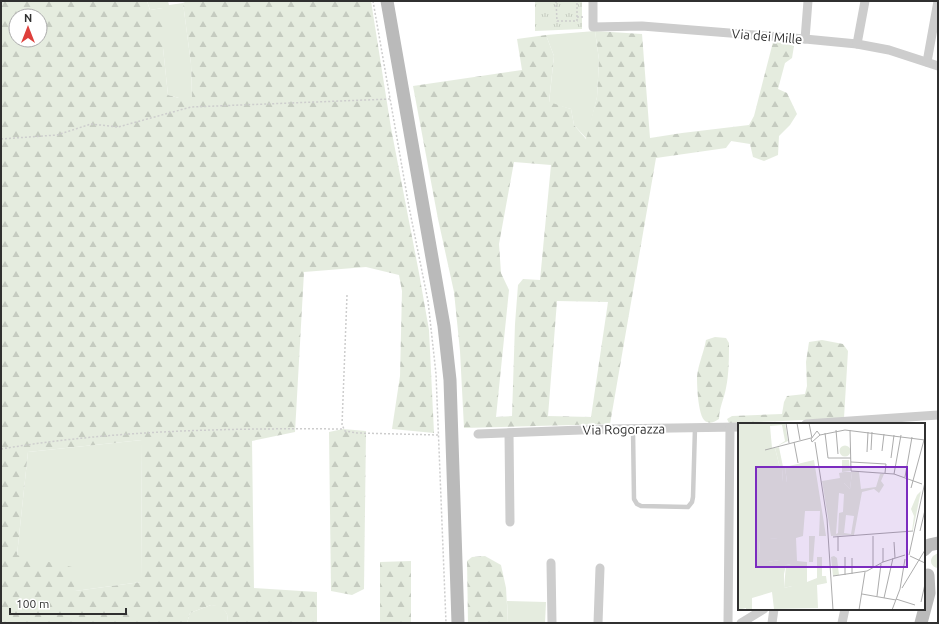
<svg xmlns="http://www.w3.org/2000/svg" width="939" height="624" viewBox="0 0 939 624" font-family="Ubuntu,sans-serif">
  <defs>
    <pattern id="forest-firs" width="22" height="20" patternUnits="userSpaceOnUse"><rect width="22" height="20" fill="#e5ecdf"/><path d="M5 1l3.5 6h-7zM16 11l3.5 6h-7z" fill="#c5cbc0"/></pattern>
    <pattern id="park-tufts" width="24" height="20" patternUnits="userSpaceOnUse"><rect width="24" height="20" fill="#e5ecdf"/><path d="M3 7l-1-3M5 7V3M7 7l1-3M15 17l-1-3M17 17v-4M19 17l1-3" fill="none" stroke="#c5cbc0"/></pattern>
  </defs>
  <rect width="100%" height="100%" fill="#fff"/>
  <!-- green -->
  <g fill="#e5ecdf">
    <path d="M147,1H168L169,5L183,3L191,64L192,98H179L168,95L163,48V8L150,10Z"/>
    <path d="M595,31L599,60L597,97L587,139L574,125L571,109L549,103L554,56L546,35Z"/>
    <path d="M142,440L141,582L75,591L17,555L28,452Z"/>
    <path d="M938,553V568C931,567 929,561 933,556Z"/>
    <path d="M507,601L546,602L545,623H508Z"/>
    <path d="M211,605L222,606L227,614L228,623H187L190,613Z"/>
  </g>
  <!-- forest -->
  <g fill="url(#forest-firs)" fill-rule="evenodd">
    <path d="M1,1H147L150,10L163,8V48L168,95L179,98H192L191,64L183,3L187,1H371L391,128L419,273L429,330L434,433L392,429L400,376L402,291L399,275L366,267L304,272L295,432L252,441L254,588L317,592V623H228L227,614L222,607L211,605L190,613L187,623H1ZM16,16H40V40H16ZM142,440L141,582L75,591L72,567L17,555L28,452Z"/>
    <path d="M595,31L642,34L650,138L682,133L749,125L754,116L773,42H780L794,46L792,58L785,63L778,89L787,93L797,114L790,125L779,136L778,155L764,161L753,157L750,144L731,141L726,148L656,158L610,424L464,428L460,351L454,292L438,219L413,86L522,70L517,39L546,35L554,56L549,102L571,109L574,125L586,139L597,97L599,60ZM514,162L551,165L540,280L523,279L518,285L515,324L512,416L496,417L509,290L501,273L499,244ZM557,301L608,302L591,417L548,416Z"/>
    <path d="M715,337L726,338L729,343C729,358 729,374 726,388C724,399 719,408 719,419C715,421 712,424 707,422C698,420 697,386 697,377C698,365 704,352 706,340Z"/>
    <path d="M822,340L843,344L848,351L844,418L783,421L729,423L727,419L732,416L782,414L784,402L787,396L805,394L807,386L806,362L809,342Z"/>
    <path d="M343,429L366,431L364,589L352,595L331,591L329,432Z"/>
    <path d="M485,556L501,565L506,588L508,623H468L467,561L472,557Z"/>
    <path d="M411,561V623H380V562Z"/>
  </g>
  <!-- park -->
  <path fill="url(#park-tufts)" d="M535,1H582V29L535,31Z"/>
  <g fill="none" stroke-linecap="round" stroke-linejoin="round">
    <!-- path -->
    <g stroke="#cdcdcd" stroke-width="1.5" stroke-dasharray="2 2" stroke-linecap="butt">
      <path d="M373,1L409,207L428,301L436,374L446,623"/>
      <path d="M556,1L557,21H577V1"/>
      <path d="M577,17H585"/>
      <path d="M1,139L57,135L91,124L118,127L191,107L390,99"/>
      <path d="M347,295L342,425L345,431L357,433L439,435"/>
      <path d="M1,449C114,430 229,428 343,429"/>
    </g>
    <!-- lane -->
    <path stroke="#cdcdcd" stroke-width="4.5" d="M633,429L634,499L637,504L641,506L688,507L692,502L693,497L695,428"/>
    <!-- street -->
    <g stroke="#cdcdcd" stroke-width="9">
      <path d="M593,1V27L642,26L805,39L857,44L889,50L938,66"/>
      <path d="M805,39L808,1"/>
      <path d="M857,44L865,1"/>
      <path d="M927,62L938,1"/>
      <path d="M806,424L938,415"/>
      <path d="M509,433L510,522"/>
      <path d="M478,434L608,429L739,427"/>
      <path d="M551,563L552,623"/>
      <path d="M598,623L600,568"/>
      <path d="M728,623L730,428"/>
      <path d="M741,623L764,609"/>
      <path d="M772,623L774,609"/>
      <path d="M842,623L845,609"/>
    </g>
    <!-- secondary -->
    <g stroke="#bababa" stroke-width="13">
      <path d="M387,1L444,326L450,380L458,623"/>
      <path d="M924,550L929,545L938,543"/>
      <path d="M921,623L929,593L928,575"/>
    </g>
  </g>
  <g text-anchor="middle" stroke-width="4" stroke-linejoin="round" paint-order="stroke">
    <!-- street labels -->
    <g font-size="13" fill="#303030" stroke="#fff">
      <text transform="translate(767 36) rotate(5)" y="5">Via dei Mille</text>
      <text transform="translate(624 429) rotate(-1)" y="5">Via Rogorazza</text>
    </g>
  </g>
  <!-- overview -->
  <g transform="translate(738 423)">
    <rect width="187" height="187" fill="#fff"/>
    <path d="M41,24L45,44H47L49,60L45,59L44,45H42L37,25ZM106,49H114L112,66L106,60ZM41,115V137L30,139L21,133L22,116ZM54,141V163L46,165L48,142Z" fill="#e5ecdf"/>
    <path d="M0,0H47L50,18L39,23L47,18L44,2L32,3L34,25H37L42,45H44L45,59H49L47,44L76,37L88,113H81L82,88H67L65,113L58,115L59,138L69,139V159L79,155V134H84V153H88L89,160L79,162L80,185L36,186L34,169L14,175V187H8V185L0,187ZM41,115V137L30,139L29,135L21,133L22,117ZM52,141L54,143V163L46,165V151L48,142ZM106,49V60L112,66L114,49H121L123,66L138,64L142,51H146L143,58L146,62L141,70L136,66L124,69L116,112L93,113L84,58L102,55L101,50ZM101,70L106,71L105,89L101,90L100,110L98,111ZM108,92L116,93L113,111L106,110ZM183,68L175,107L174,108L176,93L173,86L179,72ZM71,113H77L75,139H71ZM96,133L99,135L101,152L95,153L93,134Z" fill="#e5ecdf" fill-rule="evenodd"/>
    <path d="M101.5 28a5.5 5.5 0 1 1 11 0a5.5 5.5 0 1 1-11 0ZM104,37H111L112,48L104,49Z" fill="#e5ecdf"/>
    <path fill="none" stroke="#acacac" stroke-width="1" d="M48,0L51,20M59,0L62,17M71,0L74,15M98,7L100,31M112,7L113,48L156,51L184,61M79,8L82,12L74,19L73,16ZM87,10L90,35H113M82,12L107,7L187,17M56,19L60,40M77,19L89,96L95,187M27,27L73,15M133,27L134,9M144,28L146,11M129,29L130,9M153,35L156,12M113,39L148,41L147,50M156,51L163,12M167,54L174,14M173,65L186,17M182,108L187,87M100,113V128M95,114L175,108M156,119L157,135M171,132L187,59M172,133L187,140M107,134V152M145,139V125M135,145V113M114,151V135M95,153L129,148L145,139L167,132M164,165L187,127M124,171L158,177M139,173L143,141M146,175L155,135M158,176L177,182M183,179L187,161M121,187L127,149M154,187L162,166L167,136"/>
    <path fill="#7b2cbf" fill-opacity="0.15" stroke="#7b2cbf" stroke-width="2" d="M18,44H169V144H18Z"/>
    <rect width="187" height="187" fill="none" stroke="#303030" stroke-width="2"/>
  </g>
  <!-- border -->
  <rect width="939" height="624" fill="none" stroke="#303030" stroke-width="4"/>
  <!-- north arrow -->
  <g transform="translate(28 28)"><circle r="19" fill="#ffffff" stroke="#acacac"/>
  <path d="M0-3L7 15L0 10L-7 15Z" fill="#de3f3b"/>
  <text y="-6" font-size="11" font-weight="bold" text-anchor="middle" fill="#303030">N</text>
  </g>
  <!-- scale -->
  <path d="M10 608v6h116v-6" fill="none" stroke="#303030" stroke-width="2"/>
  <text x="16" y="608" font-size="12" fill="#303030" stroke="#ffffff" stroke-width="3" paint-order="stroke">100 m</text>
</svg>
